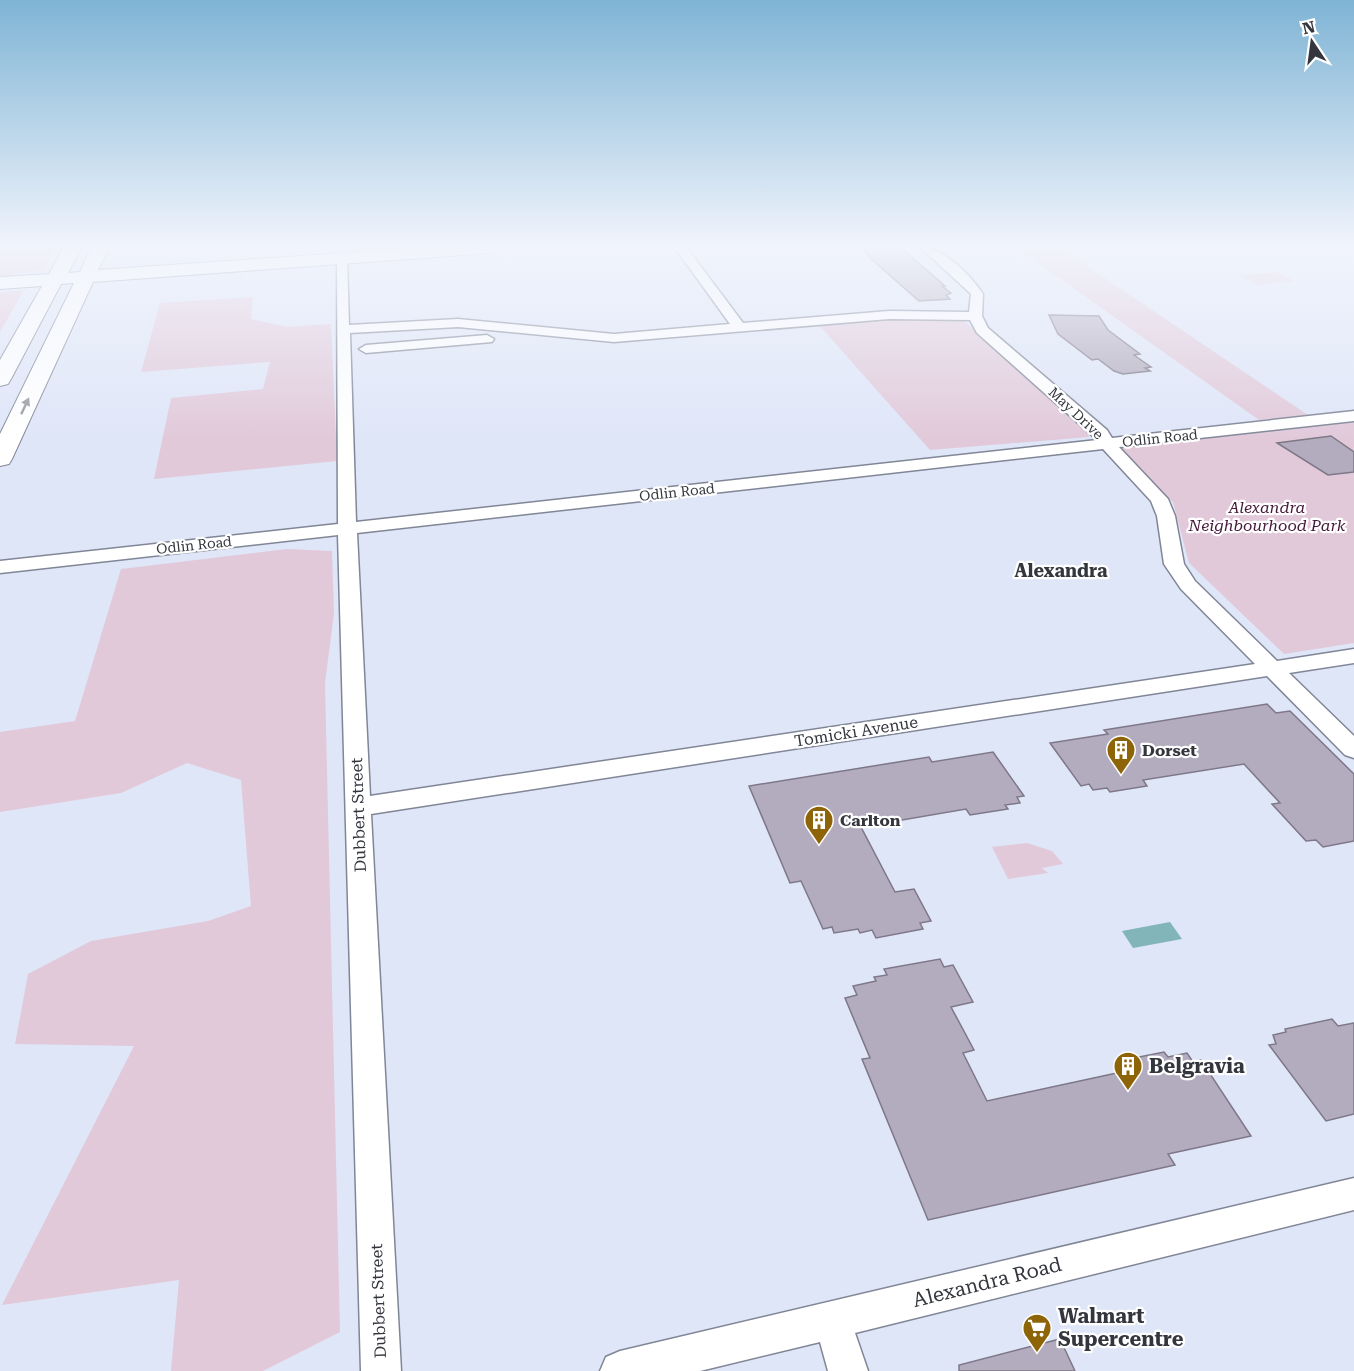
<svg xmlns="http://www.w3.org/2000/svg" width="1354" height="1371" viewBox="0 0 1354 1371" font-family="'Roboto Serif',serif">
  <rect width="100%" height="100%" fill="#dfe6f8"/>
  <!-- green -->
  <g fill="#e1c9da">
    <path d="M0,248H56L44,270L0,276Z"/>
    <path d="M1017,248H1060L1308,415L1259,420Z"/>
    <path d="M1277,272L1294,281L1257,285L1240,275Z"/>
    <path d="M24,290L0,332V292Z"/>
    <path d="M253,297L251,319L287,327L331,324L337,461L154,479L171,398L263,389L270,362L141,372L160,303Z"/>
    <path d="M902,317L961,318L1087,430L1089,437L930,450L818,324Z"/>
    <path d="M1354,419V643L1284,654L1189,563L1173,502L1110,447Z"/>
    <path d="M287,549L332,551L334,613L325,683L340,1332L263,1371H171L179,1280L2,1305L134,1046L15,1044L28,974L91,941L208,921L251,906L241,780L187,763L121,793L0,812V732L75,721L121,569Z"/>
    <path d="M1027,843L1052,851L1063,864L1042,868L1048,873L1008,879L992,847Z"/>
  </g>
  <!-- water -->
  <path fill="#81b5b9" d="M1170,922L1182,939L1133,948L1122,931Z"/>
  <!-- building -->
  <g fill="#b3acbe" stroke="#7d7787" stroke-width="1.5">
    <path d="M862,248H901L945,286H942L951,293L946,295L950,299L919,301L870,258Z"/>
    <path d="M1049,315L1099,316L1108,330L1140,354L1134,355L1151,367L1145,368L1150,371L1123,374L1114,371L1098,359L1092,360L1058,334Z"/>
    <path d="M1331,436L1354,452V472L1328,475L1277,443Z"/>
    <path d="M1267,704L1276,713L1290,711L1354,774V841L1323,847L1316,840L1306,841L1272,804L1280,803L1244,764L1143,780L1147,786L1110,792L1107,788L1093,790L1089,784L1081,786L1050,743L1108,734L1104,730Z"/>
    <path d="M993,752L1024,796L1017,797L1020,803L1005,805L1008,809L970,815L966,809L861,827L895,892L914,889L931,921L920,923L923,929L876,938L872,930L860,933L858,929L834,933L832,927L823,929L801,881L790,883L749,786L929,757L932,762Z"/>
    <path d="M940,959L944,967L953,965L973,1002L951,1007L974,1050L963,1053L987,1101L1126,1071L1119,1061L1164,1052L1168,1057L1187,1053L1193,1062L1201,1060L1251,1136L1168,1154L1175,1165L928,1220L862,1059L870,1058L845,998L857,995L853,986L876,981L874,977L887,975L884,969Z"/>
    <path d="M1332,1019L1338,1026L1354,1023V1114L1326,1121L1269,1045L1276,1044L1273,1035L1286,1032L1285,1029Z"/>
    <path d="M1060,1339L1075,1371H959V1365Z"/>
  </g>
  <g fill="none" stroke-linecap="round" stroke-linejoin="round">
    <!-- street casing -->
    <g stroke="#808696" stroke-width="3">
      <g id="street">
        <path d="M675,248H687L743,323L889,311L969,312L971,294L921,248C945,248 970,275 983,294L982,316L988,328L1107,430L1112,438L1354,411V421L1119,447L1168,499L1175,516L1184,564L1195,581L1277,661L1354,649V663L1289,673L1354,736V758L1345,755L1267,676L371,814L401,1371H361L338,535L0,573V561L338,524L337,256L347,259L349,325L458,319L614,334L730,324ZM889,319L970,320L977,333L1097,440L356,522L350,333L458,327L614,342ZM1103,449L1151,501L1157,516L1164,564L1181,589L1255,664L370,796L357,533Z"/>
        <path d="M487,335L494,339L492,342L366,353L359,349L366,345Z"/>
        <path d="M1354,1178V1210L855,1333L868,1371H828L820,1342L700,1371H600L606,1357L620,1351Z"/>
      </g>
    </g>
    <!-- secondary casing -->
    <g stroke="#808696" stroke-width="2">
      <path id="secondary" d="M63,248H81L68,273L80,272L91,248H109L98,270L415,248H500L491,253L93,282L12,459L9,464L0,466V434L74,283L61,284L11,379L8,384L0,386V360L42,286L0,289V277L49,274Z"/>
    </g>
    <!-- street -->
    <use href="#street" fill="#fff" fill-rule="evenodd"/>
    <!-- secondary -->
    <use href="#secondary" fill="#fff" fill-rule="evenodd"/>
  </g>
  <!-- one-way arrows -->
  <defs><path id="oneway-solid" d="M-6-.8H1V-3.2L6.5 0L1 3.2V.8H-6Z" transform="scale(1.5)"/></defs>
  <use fill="#999a9e" href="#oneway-solid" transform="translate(25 406) rotate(-65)"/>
  <!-- sky -->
  <linearGradient id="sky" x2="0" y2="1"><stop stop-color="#7fb4d5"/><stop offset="0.56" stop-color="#f1f4fc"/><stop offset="1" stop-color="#f1f4fc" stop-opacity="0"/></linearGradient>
  <rect width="1354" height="440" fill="url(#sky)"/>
  <!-- icons -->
  <defs>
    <g id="building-pin" transform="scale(1.5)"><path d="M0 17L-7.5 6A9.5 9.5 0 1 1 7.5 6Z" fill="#8e6409" stroke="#fff"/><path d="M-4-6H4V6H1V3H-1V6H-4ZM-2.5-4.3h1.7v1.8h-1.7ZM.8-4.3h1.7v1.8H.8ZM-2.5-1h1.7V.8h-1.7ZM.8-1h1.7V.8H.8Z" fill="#fff"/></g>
    <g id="supermarket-pin" transform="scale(1.5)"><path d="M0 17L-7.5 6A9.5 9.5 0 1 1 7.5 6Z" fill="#8e6409" stroke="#fff"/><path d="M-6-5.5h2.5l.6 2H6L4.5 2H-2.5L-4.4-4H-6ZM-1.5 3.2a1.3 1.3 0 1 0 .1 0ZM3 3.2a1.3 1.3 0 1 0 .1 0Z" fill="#fff"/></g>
  </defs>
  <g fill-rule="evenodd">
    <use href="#building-pin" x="1121" y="750"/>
    <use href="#building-pin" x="819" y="820"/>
    <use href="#building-pin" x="1128" y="1066"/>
    <use href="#supermarket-pin" x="1037" y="1328"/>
  </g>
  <g text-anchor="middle" stroke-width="4.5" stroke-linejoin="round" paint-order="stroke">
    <!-- far-street labels -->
    <g font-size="14" fill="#33363d" stroke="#fff">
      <text transform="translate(1076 413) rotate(43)" y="5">May Drive</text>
      <text transform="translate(1160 438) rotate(-6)" y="5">Odlin Road</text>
      <text transform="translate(677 492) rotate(-6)" y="5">Odlin Road</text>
      <text transform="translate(194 545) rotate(-6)" y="5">Odlin Road</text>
    </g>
    <!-- park labels -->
    <g font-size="16" font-style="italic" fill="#45183b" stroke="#fff">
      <text x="1267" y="513">Alexandra<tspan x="1267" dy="18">Neighbourhood Park</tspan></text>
    </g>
    <!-- street labels -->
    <g font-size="16" fill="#33363d" stroke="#fff">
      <text transform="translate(856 731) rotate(-9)" y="6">Tomicki Avenue</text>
      <text transform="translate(358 815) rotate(-92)" y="6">Dubbert Street</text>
      <text transform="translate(378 1301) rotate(-92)" y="6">Dubbert Street</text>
    </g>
    <!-- poi labels -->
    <g font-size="16" font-weight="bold" fill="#33363d" stroke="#fff" text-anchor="start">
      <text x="1142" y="756">Dorset</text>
      <text x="840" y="826">Carlton</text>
    </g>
    <!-- neighbourhood labels -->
    <g font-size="18" font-weight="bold" fill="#33363d" stroke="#fff">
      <text x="1061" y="577">Alexandra</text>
    </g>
    <!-- near-poi labels -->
    <g font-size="20" font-weight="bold" fill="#33363d" stroke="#fff" text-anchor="start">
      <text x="1149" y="1073">Belgravia</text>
      <text x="1058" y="1323">Walmart<tspan x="1058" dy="23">Supercentre</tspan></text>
    </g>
    <!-- near-street labels -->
    <g font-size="20" fill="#33363d" stroke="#fff">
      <text transform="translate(987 1282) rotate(-14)" y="7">Alexandra Road</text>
    </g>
  </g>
  <!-- north arrow -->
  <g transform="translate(1312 42) rotate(347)" stroke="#ffffff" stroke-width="4.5" paint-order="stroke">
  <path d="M0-4.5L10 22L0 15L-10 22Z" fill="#33363d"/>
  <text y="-9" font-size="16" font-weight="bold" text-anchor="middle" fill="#33363d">N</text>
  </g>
</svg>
